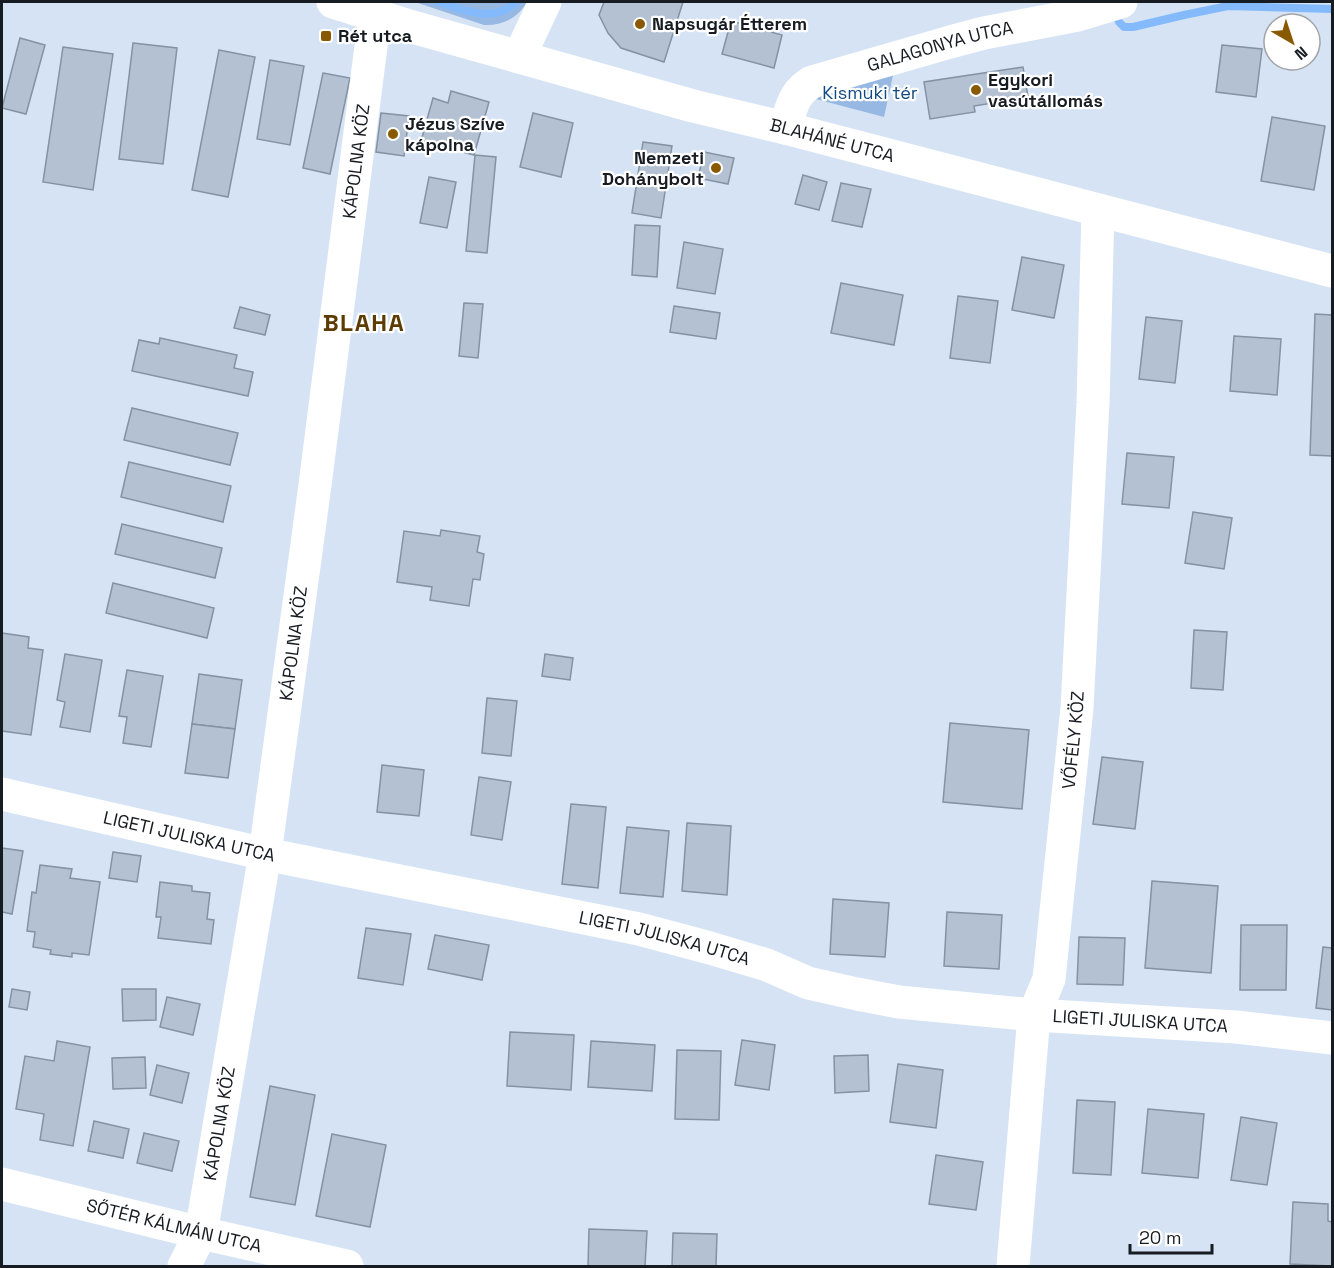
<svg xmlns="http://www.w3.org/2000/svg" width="1334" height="1268" viewBox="0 0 1334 1268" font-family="'Space Grotesk',sans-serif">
  <rect width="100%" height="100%" fill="#d5e3f5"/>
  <!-- green -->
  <g fill="#96b8e2">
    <path d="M415,2H527C518,18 502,26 484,25Z"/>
    <path d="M895,66L884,117L812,98Z"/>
  </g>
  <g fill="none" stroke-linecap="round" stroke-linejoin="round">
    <!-- stream -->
    <g stroke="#84bafc" stroke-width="8">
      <path d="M438,2C464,10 493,24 516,2"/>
      <path d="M1114,10L1119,22L1124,27H1133L1184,15L1228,6L1332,9"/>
    </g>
  </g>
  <!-- building -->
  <g fill="#b3c1d3" stroke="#8492a3" stroke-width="1.5">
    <path d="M604,2H683L664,62L621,48L608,33L599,15Z"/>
    <path d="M731,21L782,35L774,68L722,54Z"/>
    <path d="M20,38L45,45L26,114L2,108Z"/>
    <path d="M133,43L177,48L163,164L119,159Z"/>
    <path d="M1222,45L1262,49L1256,97L1216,92Z"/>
    <path d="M63,47L113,54L93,190L43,182Z"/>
    <path d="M219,50L255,57L228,197L192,190Z"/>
    <path d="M270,60L304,66L290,145L257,139Z"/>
    <path d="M1023,67L1028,97L974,106L975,112L930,119L924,82Z"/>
    <path d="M323,73L350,78L330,174L303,168Z"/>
    <path d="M451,91L489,102L474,155L421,141L433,98L448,103Z"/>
    <path d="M381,113L409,116L404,156L376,152Z"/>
    <path d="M533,113L573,123L561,177L520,167Z"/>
    <path d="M1272,117L1325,126L1314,190L1261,181Z"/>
    <path d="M643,142L672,146L661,218L632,213Z"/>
    <path d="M704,152L734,158L728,184L698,178Z"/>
    <path d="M475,155L496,157L487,253L466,251Z"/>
    <path d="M803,175L827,182L819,210L795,204Z"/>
    <path d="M429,177L456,182L447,228L420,223Z"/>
    <path d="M841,183L871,189L862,227L832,221Z"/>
    <path d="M635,225L660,226L657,277L632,275Z"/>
    <path d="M684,242L723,249L715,294L677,288Z"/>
    <path d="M1022,257L1064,265L1054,318L1012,310Z"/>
    <path d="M841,283L903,295L894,345L831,333Z"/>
    <path d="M958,296L998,301L990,363L950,358Z"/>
    <path d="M464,303L483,304L478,358L459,356Z"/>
    <path d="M674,306L720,313L716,339L670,332Z"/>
    <path d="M240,307L270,315L265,335L234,328Z"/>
    <path d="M1315,314L1332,315V456L1310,455Z"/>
    <path d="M1146,317L1182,321L1175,383L1139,379Z"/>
    <path d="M1234,336L1281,339L1277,395L1230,391Z"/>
    <path d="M160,338L237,355L234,368L253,372L248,396L132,371L139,340L159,344Z"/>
    <path d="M132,408L238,433L230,465L124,440Z"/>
    <path d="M1127,453L1174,457L1169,508L1122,504Z"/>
    <path d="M129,462L231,486L223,522L121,497Z"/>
    <path d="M1193,512L1232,518L1224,569L1185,563Z"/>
    <path d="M122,524L222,548L215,578L115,554Z"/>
    <path d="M441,530L480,536L477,552L484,554L480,580L473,579L469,606L430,600L432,587L397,582L404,531L440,536Z"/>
    <path d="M113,583L214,608L207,638L106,613Z"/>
    <path d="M1194,630L1227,632L1223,690L1191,688Z"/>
    <path d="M2,633L29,637L28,648L43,650L31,735L2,731Z"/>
    <path d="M65,654L102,660L90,732L60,727L65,702L57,700Z"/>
    <path d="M545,654L573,658L570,680L542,676Z"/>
    <path d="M127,670L163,676L151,747L123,743L127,717L119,716Z"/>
    <path d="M199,674L242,680L235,729L192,724Z"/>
    <path d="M487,698L517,701L511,756L482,753Z"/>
    <path d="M950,723L1029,730L1022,809L943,802Z"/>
    <path d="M192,724L235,729L228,778L185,773Z"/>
    <path d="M1102,757L1143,762L1135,829L1093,824Z"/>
    <path d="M382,765L424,770L419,816L377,812Z"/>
    <path d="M479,777L511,782L502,840L471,835Z"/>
    <path d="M571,804L606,807L598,888L562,884Z"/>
    <path d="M687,823L731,826L727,895L682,891Z"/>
    <path d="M627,827L669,831L663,897L620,893Z"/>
    <path d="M2,848L23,851L12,914L2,912Z"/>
    <path d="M113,852L141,856L137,882L109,878Z"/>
    <path d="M40,865L72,869L70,878L100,882L89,955L72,953V957L50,954L51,950L33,947L35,932L27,931L32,892L36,893Z"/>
    <path d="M1152,881L1218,886L1211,973L1145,968Z"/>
    <path d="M160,882L192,886V891L210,893L207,919L214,920L211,944L158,938L161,917H156Z"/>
    <path d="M833,899L889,903L885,957L830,954Z"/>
    <path d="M947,912L1002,915L999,969L944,966Z"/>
    <path d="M1241,925H1287L1286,990H1240Z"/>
    <path d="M366,928L411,934L403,985L358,978Z"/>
    <path d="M435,935L489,945L482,980L428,969Z"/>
    <path d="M1079,937L1125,938L1123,985L1077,984Z"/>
    <path d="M1323,947L1332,948V1010L1316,1008Z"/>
    <path d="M12,989L30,992L27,1010L9,1007Z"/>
    <path d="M122,989H156V1020L123,1021Z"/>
    <path d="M167,997L200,1004L193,1035L160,1027Z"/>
    <path d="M510,1032L574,1035L571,1090L507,1086Z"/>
    <path d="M742,1040L775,1045L769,1090L735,1085Z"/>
    <path d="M57,1041L90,1047L73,1146L40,1140L44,1114L16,1109L25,1056L54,1061Z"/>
    <path d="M591,1041L655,1045L652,1091L588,1087Z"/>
    <path d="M677,1050L721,1051L719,1120L675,1119Z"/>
    <path d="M868,1055L869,1091L835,1093L834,1056Z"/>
    <path d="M145,1057L146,1088L113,1089L112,1058Z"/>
    <path d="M898,1064L943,1070L936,1128L890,1122Z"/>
    <path d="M157,1065L189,1073L182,1103L150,1095Z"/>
    <path d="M270,1086L315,1095L295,1205L250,1197Z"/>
    <path d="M1077,1100L1115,1102L1111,1175L1073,1173Z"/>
    <path d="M1148,1109L1204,1114L1198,1178L1142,1173Z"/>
    <path d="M1241,1117L1277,1123L1267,1185L1231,1180Z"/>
    <path d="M94,1121L129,1129L123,1158L88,1151Z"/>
    <path d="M144,1133L179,1141L172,1171L137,1163Z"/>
    <path d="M332,1134L386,1145L370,1227L316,1216Z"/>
    <path d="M936,1155L983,1162L976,1210L929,1204Z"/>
    <path d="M1293,1202L1328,1204V1221L1332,1222V1266L1290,1264Z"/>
    <path d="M589,1229L647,1231L645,1266H588Z"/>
    <path d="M673,1233L717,1234L716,1266H672Z"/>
  </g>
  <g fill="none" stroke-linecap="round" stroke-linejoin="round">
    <!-- minor -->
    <g stroke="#fff" stroke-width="33">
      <path id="s1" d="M333,2L409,26L693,106L785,128L1332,271"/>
      <path d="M519,57L545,2"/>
      <path id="s2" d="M785,128C792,108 792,94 812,82L950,42L984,33L1078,15L1121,2"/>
      <path id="s3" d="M2,794L265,854L639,929L710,948L767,965L808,983L857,994L899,1002L1034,1015L1236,1027L1332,1038"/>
      <path id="s4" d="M2,1184L201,1233L347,1266"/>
      <path id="s5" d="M184,1266L201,1233L265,854L315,485L375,15"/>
      <path id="s6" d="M1013,1266L1034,1015L1049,979L1077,708L1093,403L1098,210"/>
    </g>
  </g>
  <!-- markers -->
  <g fill="#895900" stroke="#fff" stroke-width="2">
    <circle cx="640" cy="24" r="6"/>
    <rect x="320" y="30" width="12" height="12" rx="3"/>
    <circle cx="976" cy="90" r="6"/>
    <circle cx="393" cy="134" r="6"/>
    <circle cx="716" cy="168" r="6"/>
  </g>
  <g text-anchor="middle" stroke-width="4.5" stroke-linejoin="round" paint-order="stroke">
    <!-- poi labels -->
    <g font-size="18" font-weight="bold" fill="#171c22" stroke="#fff" text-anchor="start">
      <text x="652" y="30">Napsugár Étterem</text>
      <text x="338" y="42">Rét utca</text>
      <text x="988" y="86">Egykori<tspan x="988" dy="21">vasútállomás</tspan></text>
      <text x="405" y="130">Jézus Szíve<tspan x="405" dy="21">kápolna</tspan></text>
      <text x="704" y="164" text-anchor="end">Nemzeti<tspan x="704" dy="21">Dohánybolt</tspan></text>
    </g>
    <!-- street labels -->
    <g font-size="18" fill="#171c22" stroke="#fff">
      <text dy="6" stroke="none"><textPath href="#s2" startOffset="188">GALAGONYA UTCA</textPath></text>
      <text dy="6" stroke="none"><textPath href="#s1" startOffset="518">BLAHÁNÉ UTCA</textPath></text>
      <text dy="6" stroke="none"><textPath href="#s5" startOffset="1120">KÁPOLNA KÖZ</textPath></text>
      <text dy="6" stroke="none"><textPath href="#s5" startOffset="634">KÁPOLNA KÖZ</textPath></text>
      <text dy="6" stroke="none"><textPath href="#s6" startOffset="531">VŐFÉLY KÖZ</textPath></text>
      <text dy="6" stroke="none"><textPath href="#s3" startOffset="192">LIGETI JULISKA UTCA</textPath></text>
      <text dy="6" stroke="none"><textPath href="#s3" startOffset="678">LIGETI JULISKA UTCA</textPath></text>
      <text dy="6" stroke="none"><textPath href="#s3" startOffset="1164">LIGETI JULISKA UTCA</textPath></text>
      <text dy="6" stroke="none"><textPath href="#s5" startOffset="148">KÁPOLNA KÖZ</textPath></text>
      <text dy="6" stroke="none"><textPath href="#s4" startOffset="177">SŐTÉR KÁLMÁN UTCA</textPath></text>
    </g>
    <!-- park labels -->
    <g font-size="18" fill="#114882" stroke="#fff">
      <text x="870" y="99">Kismuki tér</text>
    </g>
    <!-- district labels -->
    <g font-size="24" font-weight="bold" letter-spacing="1.5" fill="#5d3c03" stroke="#fff">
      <text x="364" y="331">BLAHA</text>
    </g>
  </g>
  <!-- border -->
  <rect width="1334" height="1268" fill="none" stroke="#171c22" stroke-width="6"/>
  <!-- north arrow -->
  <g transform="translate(1292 42) rotate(141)"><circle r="28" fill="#ffffff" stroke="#a2a4a7" stroke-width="1.5"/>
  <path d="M0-4.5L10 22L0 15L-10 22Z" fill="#895900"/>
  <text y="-9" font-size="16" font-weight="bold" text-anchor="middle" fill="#171c22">N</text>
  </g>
  <!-- scale -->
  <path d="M1130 1244v9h82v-9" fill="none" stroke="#171c22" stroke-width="3"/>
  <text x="1139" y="1244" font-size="18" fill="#171c22" stroke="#ffffff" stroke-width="4.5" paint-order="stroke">20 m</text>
</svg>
